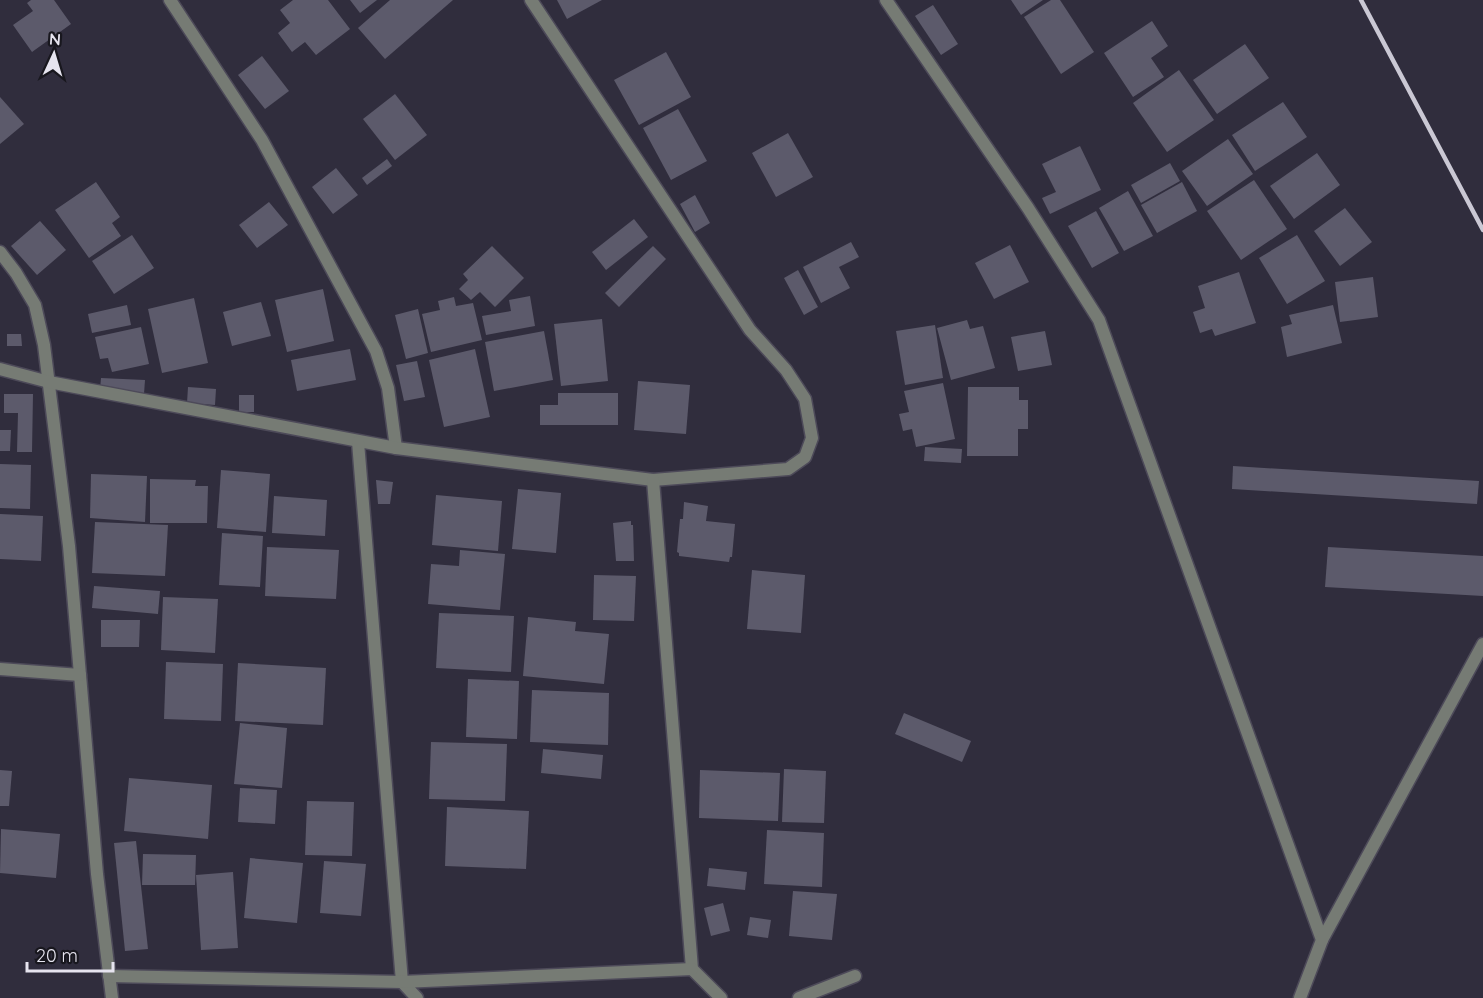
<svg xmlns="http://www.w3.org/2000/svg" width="1483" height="998" viewBox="0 0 1483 998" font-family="Quicksand,sans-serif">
  <rect width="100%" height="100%" fill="#302d3d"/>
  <!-- building -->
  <g fill="#5c5a6b">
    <path d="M31,0H54L71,24L32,52L13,25L33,11L27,3Z"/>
    <path d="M293,0H328L350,29L316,55L305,42L292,52L278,33L290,23L280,10Z"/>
    <path d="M350,0H377L360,13Z"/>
    <path d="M390,0H453L385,59L358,28Z"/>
    <path d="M557,0H602L567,19Z"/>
    <path d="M1011,0H1043L1021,15Z"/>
    <path d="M1051,0H1060L1094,52L1061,74L1024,17Z"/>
    <path d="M933,5L958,44L941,55L915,16Z"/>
    <path d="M1152,21L1168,46L1151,58L1164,77L1133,97L1104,53Z"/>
    <path d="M1245,44L1269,78L1217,114L1193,80Z"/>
    <path d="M666,52L691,97L639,125L614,80Z"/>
    <path d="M262,56L289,91L265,109L238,75Z"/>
    <path d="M1179,70L1214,120L1167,152L1133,103Z"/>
    <path d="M395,94L427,135L395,160L363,119Z"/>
    <path d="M0,97L24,124L0,144Z"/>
    <path d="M1283,102L1307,137L1255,171L1232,135Z"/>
    <path d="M678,109L707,161L671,180L643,128Z"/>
    <path d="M788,133L813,177L776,197L752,153Z"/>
    <path d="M1228,139L1253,174L1207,206L1182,171Z"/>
    <path d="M1080,146L1101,190L1050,214L1042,198L1056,192L1042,164Z"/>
    <path d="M1317,153L1340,185L1294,219L1270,186Z"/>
    <path d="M387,159L392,166L367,185L362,178Z"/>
    <path d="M1170,163L1180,181L1141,203L1131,185Z"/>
    <path d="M336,168L358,195L333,214L312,187Z"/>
    <path d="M1254,180L1287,229L1241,260L1207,211Z"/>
    <path d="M96,182L120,217L112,223L121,236L89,258L55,210Z"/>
    <path d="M1182,182L1197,211L1157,233L1141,205Z"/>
    <path d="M1128,191L1153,236L1124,251L1099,208Z"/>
    <path d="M695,195L710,223L695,232L680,204Z"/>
    <path d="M269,202L288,225L257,248L239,225Z"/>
    <path d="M1345,208L1372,242L1340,266L1314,231Z"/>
    <path d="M1096,211L1119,253L1092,268L1068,226Z"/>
    <path d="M634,219L648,237L606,270L592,252Z"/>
    <path d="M40,221L66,250L37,275L11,246Z"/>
    <path d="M132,235L154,268L114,294L92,261Z"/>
    <path d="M1297,235L1325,281L1287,304L1259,258Z"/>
    <path d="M851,242L859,257L839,267L850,288L821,303L803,267Z"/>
    <path d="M1010,245L1029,282L994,299L975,263Z"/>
    <path d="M492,246L524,278L495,307L480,292L471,300L459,289L468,280L463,274Z"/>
    <path d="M653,246L666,259L619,307L605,293Z"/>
    <path d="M798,270L818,307L804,315L784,278Z"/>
    <path d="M1239,272L1256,323L1215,336L1212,329L1200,333L1193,312L1205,308L1198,286Z"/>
    <path d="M1373,277L1378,317L1340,322L1335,282Z"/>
    <path d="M323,289L334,341L287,352L275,300Z"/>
    <path d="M530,296L535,326L486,335L482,316L511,311L509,300Z"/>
    <path d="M454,297L456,306L473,303L482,340L431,352L422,314L440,310L438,301Z"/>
    <path d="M194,298L208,363L162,373L148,309Z"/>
    <path d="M261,302L271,336L232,346L223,312Z"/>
    <path d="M127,305L131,325L92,333L88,314Z"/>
    <path d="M1333,305L1342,343L1287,357L1281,327L1292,324L1289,315Z"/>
    <path d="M418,309L428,353L406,359L395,315Z"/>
    <path d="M602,319L608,381L561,386L554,324Z"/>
    <path d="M967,320L970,329L983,326L995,368L951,380L937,328Z"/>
    <path d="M935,325L943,378L905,385L896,331Z"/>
    <path d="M141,327L149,364L112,372L108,358L100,359L95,337Z"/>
    <path d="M544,331L553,380L494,391L485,342Z"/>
    <path d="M1045,331L1052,365L1018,371L1011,337Z"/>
    <path d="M7,334H21L22,346H7Z"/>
    <path d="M350,349L356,380L297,391L291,360Z"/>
    <path d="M475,349L490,417L444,427L429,360Z"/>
    <path d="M417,361L425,397L404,401L396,365Z"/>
    <path d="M101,378L145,380L144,394L100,390Z"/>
    <path d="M638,381L690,385L686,434L634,430Z"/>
    <path d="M943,383L955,439L916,447L912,429L903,431L899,414L909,412L904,391Z"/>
    <path d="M188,387L216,389L215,405L187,403Z"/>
    <path d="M968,387H1019V400H1028V429H1018V456H967Z"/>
    <path d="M558,393H618V425H540V405H558Z"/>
    <path d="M4,394H33L32,452H17L18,413H4Z"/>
    <rect x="239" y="395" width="15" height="17"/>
    <path d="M0,430H11L10,451H0Z"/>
    <path d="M925,447L962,449L961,463L924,461Z"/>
    <path d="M0,464L31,465L30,509L0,508Z"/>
    <path d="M1233,466L1479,481L1477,504L1232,489Z"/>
    <path d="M221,470L270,474L266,532L217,528Z"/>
    <path d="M91,474L147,476L145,522L90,518Z"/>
    <path d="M150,479L196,480L195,486H208L207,523H150Z"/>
    <path d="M376,480L393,482L390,504H378Z"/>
    <path d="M518,489L561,493L556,553L512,549Z"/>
    <path d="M436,495L502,501L498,551L432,545Z"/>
    <path d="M274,496L327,500L325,536L272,533Z"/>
    <path d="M684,502L708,506L706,521L735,524L732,557H730L729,562L679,556V553L677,552L680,519H683Z"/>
    <path d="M0,514L43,516L41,561L0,559Z"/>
    <path d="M631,521V525H633L634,561H616L613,523Z"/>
    <path d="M95,522L168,525L165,576L92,573Z"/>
    <path d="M222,533L263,536L260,587L219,585Z"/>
    <path d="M267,547L339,550L336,599L265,596Z"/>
    <path d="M1328,547L1483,556V596L1325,587Z"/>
    <path d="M460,550L505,554L500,610L428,604L431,564L459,566Z"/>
    <path d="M752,570L805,575L801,633L747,629Z"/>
    <path d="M594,575L636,576L634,621L593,620Z"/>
    <path d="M94,586L160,591L158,614L92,608Z"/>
    <path d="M163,597L218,599L215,653L161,650Z"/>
    <path d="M439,613L514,616L511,672L436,668Z"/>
    <path d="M528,617L576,622L575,631L609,634L604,684L523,676Z"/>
    <path d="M101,620H140L139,647H101Z"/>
    <path d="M166,662L223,664L221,721L164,719Z"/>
    <path d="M238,663L326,668L323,725L235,721Z"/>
    <path d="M468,679L519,681L517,739L466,737Z"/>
    <path d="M532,690L609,693L608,745L530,742Z"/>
    <path d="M904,713L971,741L962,762L895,734Z"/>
    <path d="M240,723L287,728L282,788L234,784Z"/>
    <path d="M431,742L507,744L505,801L429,799Z"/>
    <path d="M543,749L603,755L601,779L541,773Z"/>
    <path d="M784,769L826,771L824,823L782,822Z"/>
    <path d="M0,770L12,771L9,806H0Z"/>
    <path d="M700,770L780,773L778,821L699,818Z"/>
    <path d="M129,778L212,785L208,839L124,831Z"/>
    <path d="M240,788L277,790L275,824L238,822Z"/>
    <path d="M307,801L354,802L352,856L305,855Z"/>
    <path d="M447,807L529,811L526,869L445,866Z"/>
    <path d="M1,829L60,834L56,878L0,873Z"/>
    <path d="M767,830L824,833L822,887L764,884Z"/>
    <path d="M136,841L148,949L125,951L114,843Z"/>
    <path d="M143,854L196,855L195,885H142Z"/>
    <path d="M250,858L303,863L297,923L244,918Z"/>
    <path d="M324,861L366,864L361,916L320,913Z"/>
    <path d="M709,868L747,872L745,890L707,886Z"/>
    <path d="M233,872L238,948L201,950L196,875Z"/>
    <path d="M793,891L837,894L832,940L789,936Z"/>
    <path d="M723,903L730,931L711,936L704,908Z"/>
    <path d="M750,917L771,920L768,938L747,935Z"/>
  </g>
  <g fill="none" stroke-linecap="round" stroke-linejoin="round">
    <!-- street casing -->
    <g stroke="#4d4a59" stroke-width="15">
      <g id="street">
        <path d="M170,0L262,140L376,351L388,388L396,448"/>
        <path d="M886,0L1028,208L1099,320L1322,940L1300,998"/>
        <path d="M0,252L16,273L35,305L44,345L69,546L97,874L112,998"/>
        <path d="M0,369L49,382L396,448L653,480L788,469L805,457L812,438L805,399L786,370L750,330L531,0"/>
        <path d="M358,442L402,982L417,998"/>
        <path d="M653,480L692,969L721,998"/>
        <path d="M0,669L80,675"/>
        <path d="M1322,940L1483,644"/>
        <path d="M109,976L402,982L692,969"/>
        <path d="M799,998L855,976"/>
      </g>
    </g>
    <!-- street -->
    <use href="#street" stroke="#767b74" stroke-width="12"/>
    <!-- rail -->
    <path stroke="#cac8d4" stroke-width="4.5" d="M1361,0L1483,230"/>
  </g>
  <!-- north arrow -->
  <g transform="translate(54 54) rotate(4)" stroke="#18171e" stroke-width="4.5" paint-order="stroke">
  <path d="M0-4.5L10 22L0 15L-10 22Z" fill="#e6e4ef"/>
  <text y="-9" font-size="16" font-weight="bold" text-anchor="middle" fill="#e6e4ef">N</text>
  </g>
  <!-- scale -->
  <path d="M27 962v9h86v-9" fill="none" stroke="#e6e4ef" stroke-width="3"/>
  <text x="36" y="962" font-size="18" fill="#e6e4ef" stroke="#18171e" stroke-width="4.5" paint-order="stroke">20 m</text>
</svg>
